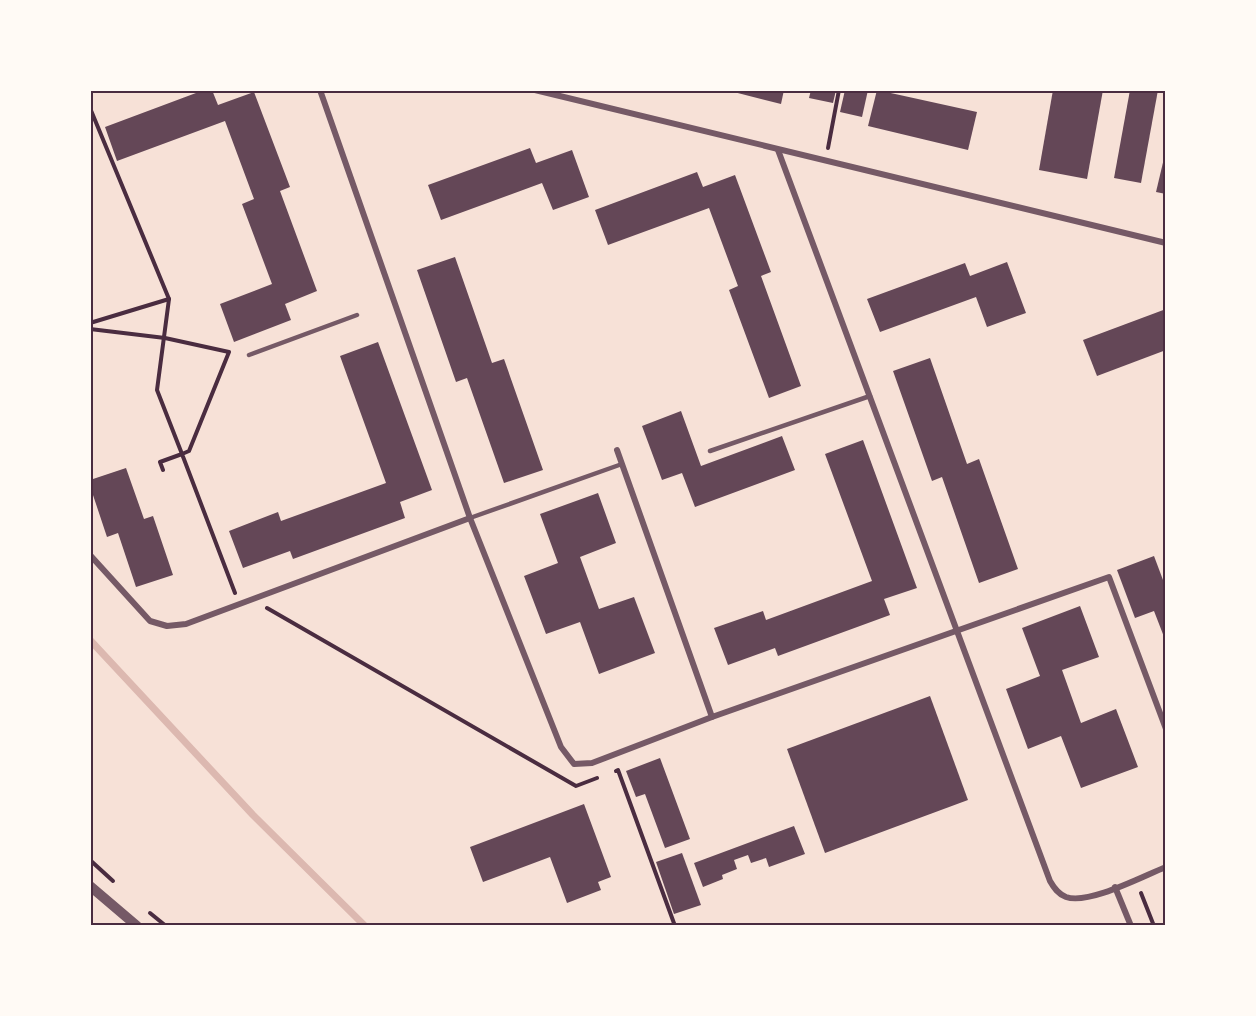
<svg xmlns="http://www.w3.org/2000/svg" width="1256" height="1016" viewBox="0 0 1256 1016" font-family="Manrope,sans-serif">
  <rect width="100%" height="100%" fill="#f7e1d7"/>
  <g fill="none" stroke-linecap="round" stroke-linejoin="round">
    <!-- stream -->
    <path stroke="#dcb8b0" stroke-width="7" d="M90,640L253,815L365,926"/>
  </g>
  <!-- building -->
  <g fill="#644757">
    <path d="M204,90H212L218,105L254,92L290,187L280,191L317,291L285,304L291,320L234,342L220,304L272,284L242,204L254,199L225,121L117,161L105,127Z"/>
    <path d="M726,90H784L781,104Z"/>
    <path d="M811,90H836L833,103L809,98Z"/>
    <path d="M845,90H868L862,117L840,112Z"/>
    <path d="M877,90L977,112L968,150L868,126Z"/>
    <path d="M1053,90H1103L1087,179L1039,170Z"/>
    <path d="M1130,90H1158L1141,183L1114,178Z"/>
    <path d="M530,148L536,163L572,150L589,197L553,210L542,183L441,220L428,185Z"/>
    <path d="M1165,154H1166V194L1156,192Z"/>
    <path d="M697,172L703,187L735,175L771,272L761,276L801,386L769,398L729,290L738,286L709,208L608,245L595,210Z"/>
    <path d="M455,257L492,363L504,359L543,470L504,483L467,378L456,382L417,270Z"/>
    <path d="M1007,262L1026,313L987,327L976,297L880,332L867,299L965,263L970,276Z"/>
    <path d="M1166,309V350L1097,376L1083,340Z"/>
    <path d="M378,342L432,490L400,502L405,518L293,559L290,551L243,568L229,531L278,512L281,521L386,483L340,356Z"/>
    <path d="M930,358L967,464L979,459L1018,569L979,583L942,477L932,481L893,371Z"/>
    <path d="M681,411L701,466L782,436L795,470L695,507L682,473L662,480L642,426Z"/>
    <path d="M863,440L917,588L884,599L890,615L778,656L775,648L728,665L714,628L763,611L766,620L872,581L825,454Z"/>
    <path d="M126,468L144,519L153,516L173,575L136,587L118,533L107,537L90,486V480Z"/>
    <path d="M598,493L616,543L580,557L599,609L634,597L655,653L599,674L580,622L546,634L524,576L558,563L540,514Z"/>
    <path d="M1154,556L1166,588V642L1154,611L1135,618L1117,570Z"/>
    <path d="M1080,606L1099,657L1062,670L1081,723L1116,709L1138,767L1081,788L1061,736L1028,749L1006,689L1040,676L1022,628Z"/>
    <path d="M930,696L968,800L825,853L787,749Z"/>
    <path d="M660,758L690,839L665,848L645,794L636,797L626,771Z"/>
    <path d="M584,804L611,877L598,882L601,890L567,903L550,857L483,882L470,847Z"/>
    <path d="M794,826L805,854L769,867L766,858L751,863L748,855L734,860L737,869L722,875L723,879L703,887L694,863Z"/>
    <path d="M682,853L701,905L674,914L656,862Z"/>
  </g>
  <g fill="none" stroke-linecap="round" stroke-linejoin="round">
    <!-- path -->
    <g stroke="#4a2c40" stroke-width="4">
      <path d="M90,108L169,299L157,390L182,454L160,462L163,470"/>
      <path d="M828,148L839,90"/>
      <path d="M90,323L169,299"/>
      <path d="M90,329L165,338L229,352L189,451L182,454L235,593"/>
      <path d="M267,608L576,786L597,778"/>
      <path d="M616,771L618,770L675,926"/>
      <path d="M90,860L113,881"/>
      <path d="M1141,893L1154,926"/>
      <path d="M150,913L166,926"/>
    </g>
    <!-- service -->
    <g stroke="#755966" stroke-width="4.5">
      <path d="M249,355L357,315"/>
      <path d="M710,451L870,396"/>
      <path d="M470,518L622,464"/>
    </g>
    <!-- minor -->
    <g stroke="#755966" stroke-width="6">
      <path d="M320,90L470,518L561,747L574,764L592,763L712,717L1109,577L1166,729"/>
      <path d="M535,90L1166,243"/>
      <path d="M778,150L1050,881C1054,888 1058,894 1066,897C1089,905 1143,876 1166,867"/>
      <path d="M617,450L712,717"/>
      <path d="M90,555L150,621L167,626L186,624L470,518"/>
      <path d="M1115,887L1131,926"/>
    </g>
    <!-- tertiary -->
    <path stroke="#755966" stroke-width="10" d="M90,886L137,926"/>
  </g>
  <!-- border -->
  <rect width="1256" height="1016" fill="none" stroke="#fffaf5" stroke-width="183"/>
  <rect x="92" y="92" width="1072" height="832" fill="none" stroke="#4a2c40" stroke-width="2"/>
</svg>
